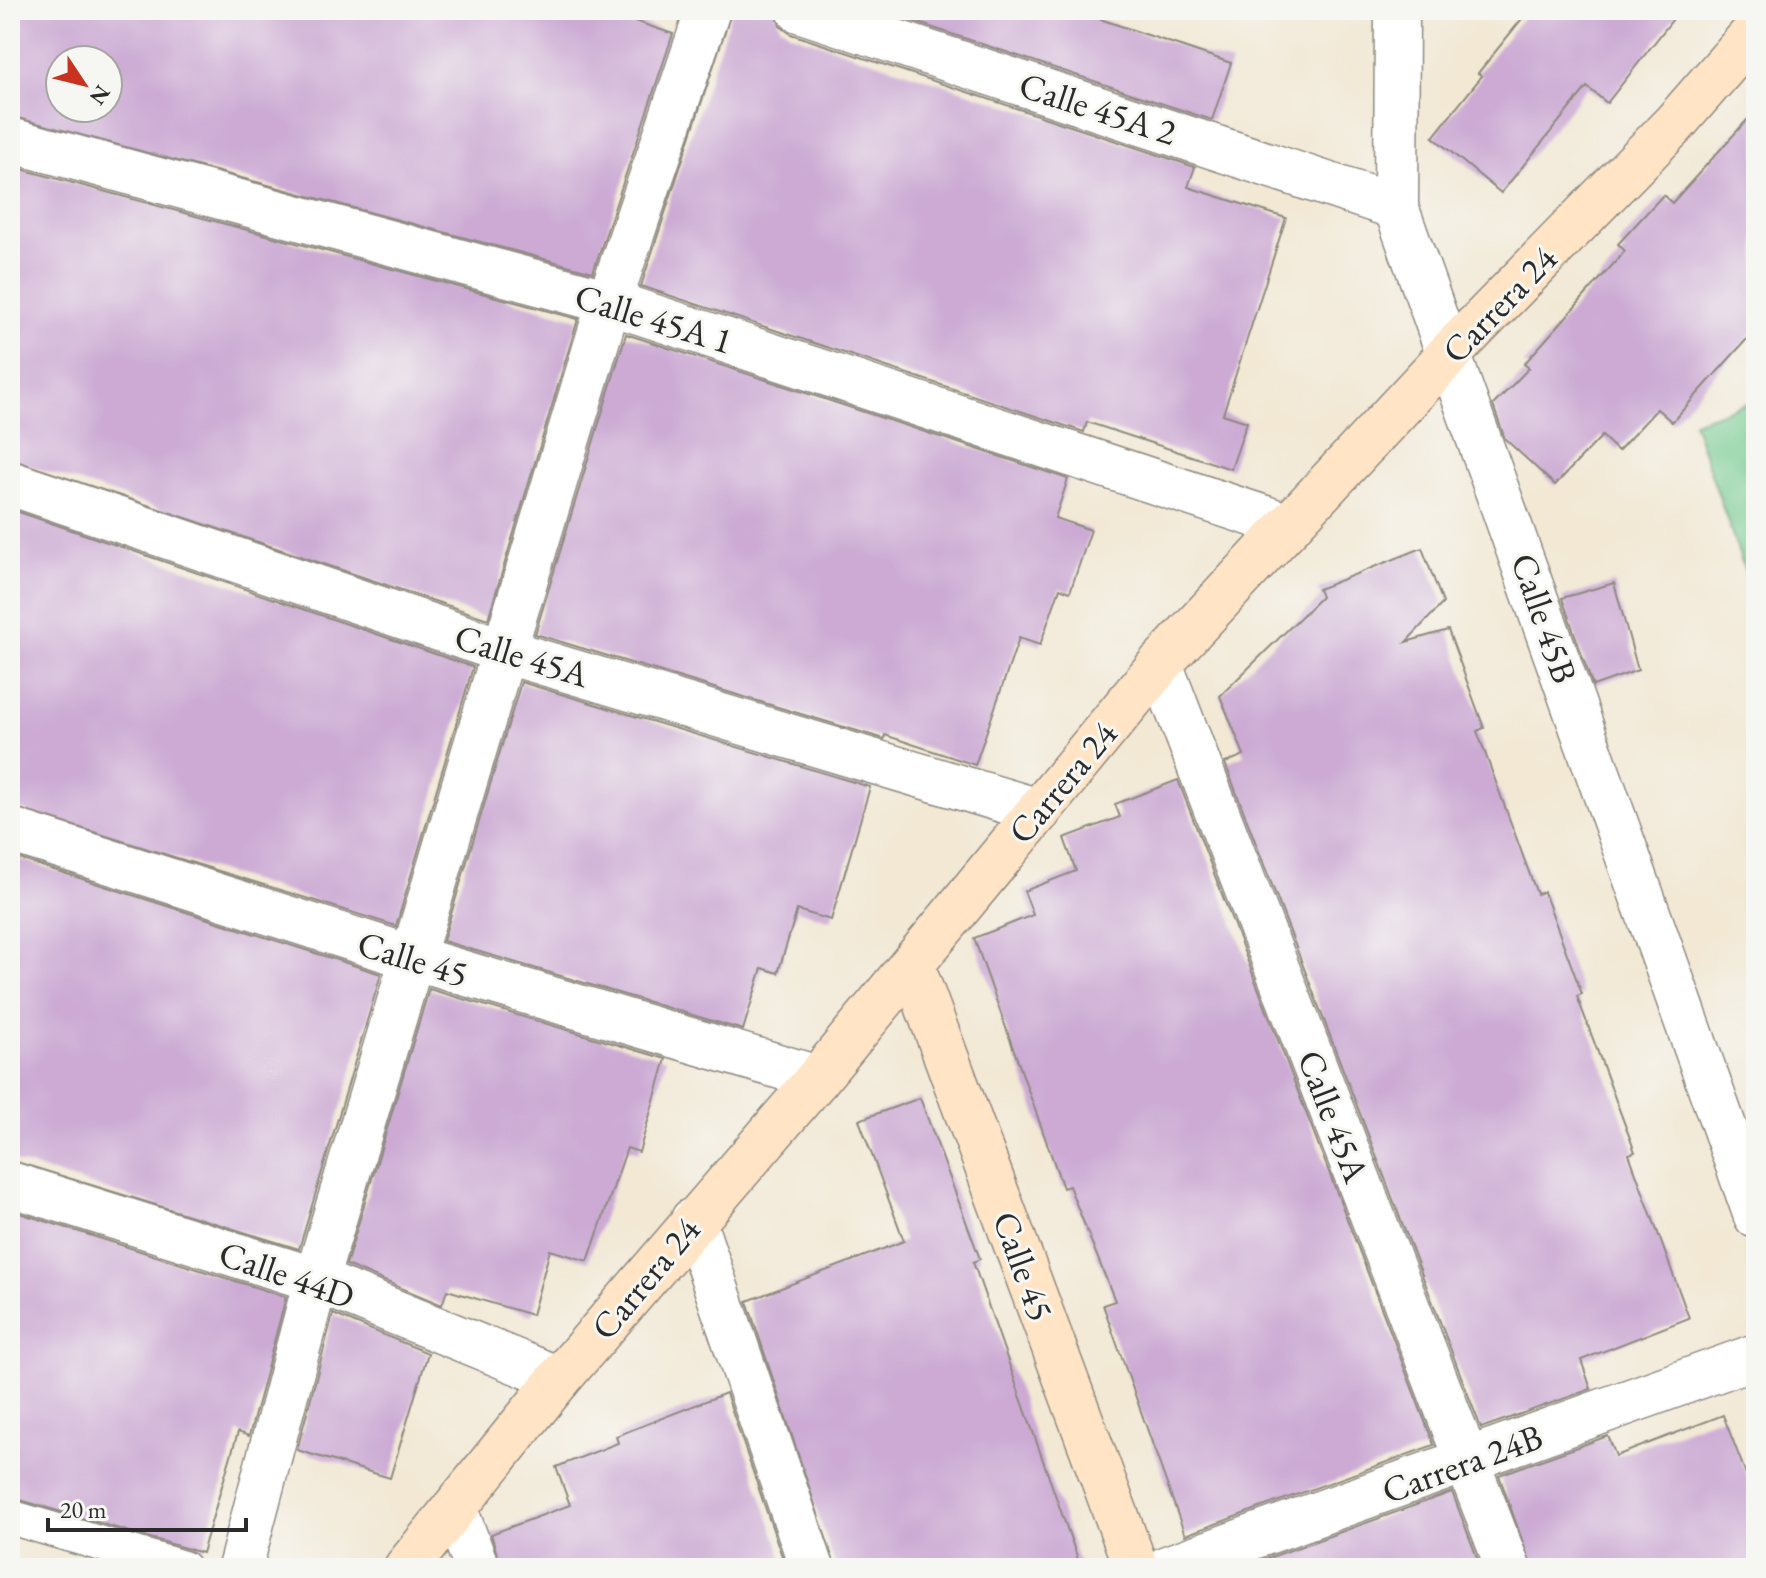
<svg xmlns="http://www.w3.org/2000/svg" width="1766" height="1578" viewBox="0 0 1766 1578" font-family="'EB Garamond',serif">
  <rect width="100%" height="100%" fill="#f6f6f2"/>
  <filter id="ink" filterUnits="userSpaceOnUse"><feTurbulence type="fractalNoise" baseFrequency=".0125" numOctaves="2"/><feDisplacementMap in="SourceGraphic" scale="16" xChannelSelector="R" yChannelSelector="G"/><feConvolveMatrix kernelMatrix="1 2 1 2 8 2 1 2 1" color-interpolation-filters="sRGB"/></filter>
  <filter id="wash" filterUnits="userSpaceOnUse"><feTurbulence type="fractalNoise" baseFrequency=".006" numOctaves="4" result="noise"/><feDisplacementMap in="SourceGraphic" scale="32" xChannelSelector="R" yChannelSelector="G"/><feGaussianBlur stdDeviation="1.8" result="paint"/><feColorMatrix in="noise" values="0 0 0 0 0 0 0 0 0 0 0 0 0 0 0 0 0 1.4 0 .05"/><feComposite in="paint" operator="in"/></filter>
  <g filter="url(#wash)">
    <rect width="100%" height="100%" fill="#f2e8d4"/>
    <!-- pitch -->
    <path fill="#72c98e" stroke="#4e7a5c" stroke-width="2" d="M1756,400V603L1693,422Z"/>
    <g id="blocks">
      <!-- building -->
      <g fill="#ccaad4" fill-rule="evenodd">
        <path d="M10,10H602L673,34L593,272L10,116ZM60,60H108V108H60Z"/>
        <path d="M732,10H775L780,26L791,34L1195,167L1188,187L1286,218L1223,414L1247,422L1231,469L1087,422L1084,432L641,286Z"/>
        <path d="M879,10H1103L1100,19L1231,63L1212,120Z"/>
        <path d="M1529,10H1680L1607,103L1587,87L1501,193L1433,137L1482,76L1478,73Z"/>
        <path d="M1756,110V329L1672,422L1657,409L1618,451L1602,436L1555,485L1505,439L1493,405L1529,368L1524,364L1625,251L1618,244L1663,195L1672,203Z"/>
        <path d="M10,166L578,319L488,619L10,459Z"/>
        <path d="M626,334L1068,479L1055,518L1091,530L1070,592L1060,588L1040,645L1019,638L975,765L885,735L884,739L535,634Z"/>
        <path d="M10,509L473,667L396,926L10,806Z"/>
        <path d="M1422,548L1443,603L1406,642L1448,630L1484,728L1477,731L1537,894L1544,892L1582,994L1577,996L1635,1152L1629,1154L1689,1318L1581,1360L1591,1389L1481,1428L1225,763L1244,755L1220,696L1321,597L1318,589Z"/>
        <path d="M1614,583L1638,670L1593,686L1562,598Z"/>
        <path d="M521,682L870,787L831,920L797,910L778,973L762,968L743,1030L443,941Z"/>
        <path d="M1178,780L1434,1445L1185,1535L1103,1305L1115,1301L1069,1186L1063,1188L974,938L1033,915L1024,891L1076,871L1064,838L1120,817L1115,804Z"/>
        <path d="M10,856L381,974L299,1249L10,1160Z"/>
        <path d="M429,989L666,1059L639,1152L627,1148L588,1261L550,1250L532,1315L447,1290L442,1305L346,1265Z"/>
        <path d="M920,1098L980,1259L973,1262L1081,1568H836L747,1301L904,1241L859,1120Z"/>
        <path d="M10,1210L286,1297L249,1436L238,1432L202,1553L10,1497Z"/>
        <path d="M333,1314L428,1353L390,1478L297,1450Z"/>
        <path d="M726,1393L786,1568H501L491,1534L570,1505L556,1467L618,1443L616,1436Z"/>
        <path d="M1723,1415L1756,1500V1568H1532L1499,1475L1608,1436L1616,1456Z"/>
        <path d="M1452,1492L1481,1568H1241Z"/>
      </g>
    </g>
  </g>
  <g filter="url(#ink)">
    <use href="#blocks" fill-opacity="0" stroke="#8e8a80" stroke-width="2"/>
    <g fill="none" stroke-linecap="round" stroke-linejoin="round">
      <!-- lane casing -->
      <g stroke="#8e8a80" stroke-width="37">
        <path id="lane" d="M10,1517L183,1568"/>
      </g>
      <!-- street casing -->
      <g stroke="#8e8a80" stroke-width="47">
        <g id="street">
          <path d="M799,10L1396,207"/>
          <path d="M1397,10L1396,207L1756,1216"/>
          <path d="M10,140L609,302L1289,526"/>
          <path d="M10,483L504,651L1039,811"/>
          <path d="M1160,664L1508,1568"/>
          <path d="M10,830L413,958L818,1078"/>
          <path d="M10,1184L316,1280L559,1379"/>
          <path d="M693,1220L812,1568"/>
          <path d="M455,1509L477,1568"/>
          <path d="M240,1568L316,1280L504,651L609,302L708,10"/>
          <path d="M1167,1568L1756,1356"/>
        </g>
      </g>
      <!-- secondary casing -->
      <g stroke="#8e8a80" stroke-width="47">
        <g id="secondary">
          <path d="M912,965L1136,1568"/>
          <path d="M406,1568L559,1379L818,1078L1160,664L1451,352L1674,124L1756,30"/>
        </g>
      </g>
      <!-- lane -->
      <use href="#lane" stroke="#fff" stroke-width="34"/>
      <!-- street -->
      <use href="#street" stroke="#fff" stroke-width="44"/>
      <!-- secondary -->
      <use href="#secondary" stroke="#ffe4c6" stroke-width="44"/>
    </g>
  </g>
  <g text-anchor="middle" stroke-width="6" stroke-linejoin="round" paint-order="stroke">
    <!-- street labels -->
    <g font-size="36" fill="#2b2b2b" stroke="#f6f6f2">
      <text transform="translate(1098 108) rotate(18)" y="13">Calle 45A 2</text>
      <text transform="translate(1499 304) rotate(-46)" y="13">Carrera 24</text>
      <text transform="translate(654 318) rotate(17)" y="13">Calle 45A 1</text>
      <text transform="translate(1545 618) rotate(71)" y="13">Calle 45B</text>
      <text transform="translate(522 655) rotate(17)" y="13">Calle 45A</text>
      <text transform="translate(1062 782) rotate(-50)" y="13">Carrera 24</text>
      <text transform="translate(413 958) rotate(17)" y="13">Calle 45</text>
      <text transform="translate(1334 1116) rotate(69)" y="13">Calle 45A</text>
      <text transform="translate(1024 1266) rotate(70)" y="13">Calle 45</text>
      <text transform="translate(287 1274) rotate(19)" y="13">Calle 44D</text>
      <text transform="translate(645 1278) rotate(-50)" y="13">Carrera 24</text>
      <text transform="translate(1462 1463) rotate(-20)" y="13">Carrera 24B</text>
    </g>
  </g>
  <!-- margin -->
  <rect width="1766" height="1578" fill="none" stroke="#f6f6f2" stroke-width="40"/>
  <!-- north arrow -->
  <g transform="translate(84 84) rotate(125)"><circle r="38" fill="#f6f6f2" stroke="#a5a5a2" stroke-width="2"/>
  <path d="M0-6L14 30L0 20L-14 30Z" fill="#c8321e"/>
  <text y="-12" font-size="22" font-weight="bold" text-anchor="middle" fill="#2b2b2b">N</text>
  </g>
  <!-- scale -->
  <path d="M48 1518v12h198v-12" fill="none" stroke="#2b2b2b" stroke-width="4"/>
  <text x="60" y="1518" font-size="24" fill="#2b2b2b" stroke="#f6f6f2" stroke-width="6" paint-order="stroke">20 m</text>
</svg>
